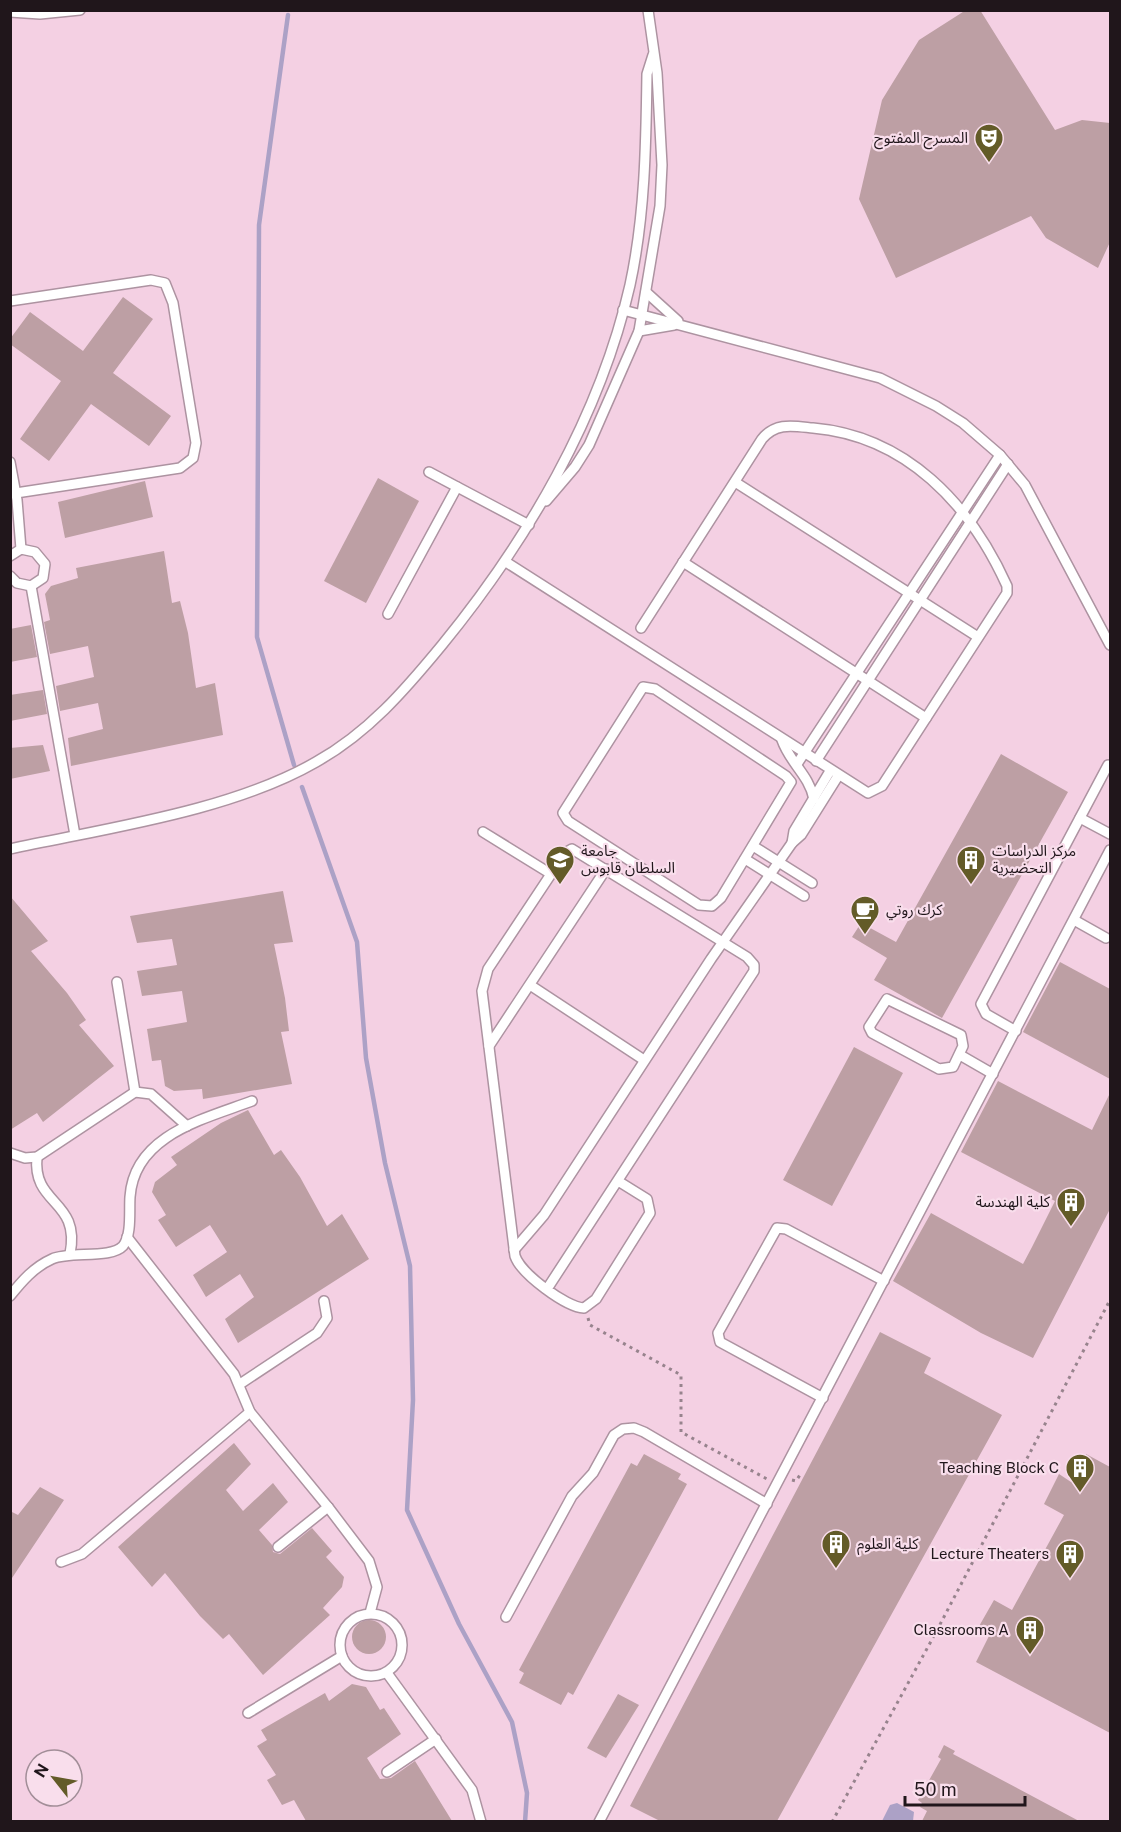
<svg xmlns="http://www.w3.org/2000/svg" width="1121" height="1832" viewBox="0 0 1121 1832" font-family="'Public Sans','Noto Sans Arabic',sans-serif">
  <rect width="100%" height="100%" fill="#f9deec"/>
  <!-- built -->
  <path fill="#f4d0e3" fill-rule="evenodd" d="M11,11H1110V1821L11,1822ZM36,1760H72V1796H36Z"/>
  <!-- water -->
  <path fill="#aca1c6" d="M897,1803L914,1812L913,1821H882L890,1805Z"/>
  <g fill="none" stroke-linecap="round" stroke-linejoin="round">
    <!-- stream -->
    <g stroke="#aca1c6" stroke-width="4.5">
      <path d="M288,15L259,225L257,637L294,765"/>
      <path d="M302,787L357,942L366,1058L385,1163L410,1266L413,1400L407,1510L459,1624L512,1722L527,1793L525,1822"/>
    </g>
  </g>
  <!-- building -->
  <g fill="#bd9fa4">
    <path d="M966,10H980L1055,130L1082,120L1110,123V242L1098,268L1046,238L1031,216L896,278L859,199L882,100L919,40Z"/>
    <path d="M123,297L153,319L113,373L171,416L149,446L91,404L49,461L20,439L61,381L10,344V339L30,312L83,351Z"/>
    <path d="M378,478L419,501L366,603L324,581Z"/>
    <path d="M145,481L153,517L65,538L58,502Z"/>
    <path d="M164,551L172,603L180,601L188,633L196,688L215,683L223,735L71,766L68,738L103,729L98,703L60,711L56,686L94,677L88,646L50,654L44,622L50,620L45,594L51,586L78,578L76,568Z"/>
    <path d="M31,625L37,657L10,662V629Z"/>
    <path d="M43,690L47,714L10,721V695Z"/>
    <path d="M43,745L50,771L10,779V748Z"/>
    <path d="M1001,754L1068,792L942,1018L874,980L887,958L852,937L861,923L896,942Z"/>
    <path d="M283,891L293,942L274,944L285,998L289,1031L281,1032L292,1084L203,1099L202,1089L174,1091L165,1086L161,1060L152,1061L147,1029L187,1022L182,991L142,996L137,971L177,965L172,939L137,943L130,916Z"/>
    <path d="M10,896L48,941L31,951L67,993L86,1020L79,1025L114,1066L43,1122L37,1113L10,1130Z"/>
    <path d="M1060,962L1110,989V1079L1023,1032Z"/>
    <path d="M854,1047L903,1073L832,1206L783,1180Z"/>
    <path d="M998,1081L1092,1130L1110,1093V1209L1033,1358L981,1333L893,1281L931,1213L1023,1264L1032,1247L1055,1201L961,1152Z"/>
    <path d="M248,1110L274,1155L281,1150L300,1177L327,1226L342,1214L369,1259L238,1343L225,1319L254,1297L240,1274L206,1297L193,1275L227,1252L210,1225L176,1247L158,1220L166,1215L152,1192L155,1182L177,1165L171,1157L221,1123Z"/>
    <path d="M880,1332L931,1358L924,1373L1002,1415L777,1821H660L630,1806Z"/>
    <path d="M234,1443L251,1464L226,1490L243,1511L273,1483L288,1502L259,1530L272,1545L273,1552L280,1554L312,1528L332,1551L326,1557L344,1577L342,1587L323,1608L330,1615L263,1675L229,1634L223,1639L200,1616L165,1573L152,1587L118,1547Z"/>
    <path d="M644,1454L681,1474L678,1479L687,1484L573,1695L568,1692L561,1705L519,1683L524,1673L519,1670L631,1463L637,1466Z"/>
    <path d="M1086,1454L1110,1467V1733L976,1662L990,1634L978,1628L994,1600L1012,1610L1064,1515L1044,1504L1059,1474L1071,1482Z"/>
    <path d="M40,1487L64,1500L10,1581V1511L18,1515Z"/>
    <circle cx="369" cy="1637" r="17"/>
    <path d="M352,1684L366,1687L380,1710L384,1708L401,1734L367,1758L380,1779L391,1778L415,1761L452,1821H306L294,1800L282,1805L267,1780L276,1775L257,1746L267,1740L261,1730L325,1693L329,1701Z"/>
    <path d="M618,1694L639,1705L606,1758L587,1748Z"/>
    <path d="M944,1745L955,1751L953,1754L1079,1821H922L927,1811L920,1807L922,1803L918,1800L941,1759L938,1757Z"/>
  </g>
  <g fill="none" stroke-linecap="round" stroke-linejoin="round">
    <!-- lane casing -->
    <g stroke="#ad93a1" stroke-width="12">
      <g id="lane">
        <path d="M10,12L40,14L80,10"/>
        <path d="M646,292L678,321"/>
        <path d="M10,301L151,280L165,283L173,303L196,443L193,458L180,468L16,493"/>
        <path d="M623,310L880,378L936,406L963,423L1000,455L1025,485L1110,645"/>
        <path d="M639,331L674,325"/>
        <path d="M10,462L17,500L21,549"/>
        <path d="M429,472L529,525"/>
        <path d="M735,482L978,637"/>
        <path d="M546,501L575,467L589,445L639,331L660,206L662,165L657,73L648,10"/>
        <path d="M10,556L21,549L35,552L45,564L43,578L31,586L17,583L10,576"/>
        <path d="M506,562L868,793L882,786L1007,593V586C970,504 906,436 813,428C793,426 776,422 762,439L641,628"/>
        <path d="M683,562L926,718"/>
        <path d="M31,586L75,835"/>
        <path d="M388,614L457,487"/>
        <path d="M643,687L655,689L786,776L791,782L721,898L712,906L699,905L568,821L563,813Z"/>
        <path d="M782,740C790,763 809,775 814,799"/>
        <path d="M816,761L1008,464"/>
        <path d="M797,764L1000,455"/>
        <path d="M1080,818L1110,834"/>
        <path d="M483,832L551,874"/>
        <path d="M792,843L794,831L830,771"/>
        <path d="M753,846L812,883"/>
        <path d="M10,849C107,828 231,811 316,762C368,733 405,690 442,645C527,541 600,417 630,285C645,216 646,144 647,74L653,55"/>
        <path d="M745,859L804,896"/>
        <path d="M1074,920L1106,938"/>
        <path d="M117,982L135,1092"/>
        <path d="M530,985L644,1060"/>
        <path d="M887,999L961,1035L963,1046L953,1067L939,1069L872,1033L869,1027Z"/>
        <path d="M1016,1031L986,1014L981,1004L1108,765"/>
        <path d="M489,1046L606,869"/>
        <path d="M960,1055L993,1074"/>
        <path d="M10,1153L25,1158L37,1157L135,1092L151,1094L187,1126"/>
        <path d="M37,1157C32,1206 81,1199 70,1254"/>
        <path d="M127,1237L234,1374L250,1412L328,1507L369,1561L377,1587L370,1613"/>
        <path d="M514,1250L544,1215L711,959L792,843L801,835L838,776"/>
        <path d="M547,1289L754,971V965L747,957L572,849L565,853L488,969L482,991L515,1256C521,1274 566,1307 584,1308L596,1299L650,1213L647,1199L618,1181"/>
        <path d="M10,1296C22,1281 34,1267 52,1259C70,1251 111,1259 123,1246C132,1235 129,1211 130,1197C134,1135 204,1119 252,1101"/>
        <path d="M240,1384L317,1333L327,1318L324,1301"/>
        <path d="M823,1398L720,1342L718,1333L777,1228L786,1229L884,1281"/>
        <path d="M278,1547L328,1507"/>
        <path d="M61,1562L82,1554L250,1412"/>
        <circle cx="371" cy="1645" r="31"/>
        <path d="M506,1617L572,1496L593,1473L614,1435L623,1429L634,1428L644,1432L767,1504"/>
        <path d="M387,1673L472,1790L481,1822"/>
        <path d="M248,1713L342,1656"/>
        <path d="M387,1772L436,1739"/>
        <path d="M599,1822L1110,850"/>
      </g>
    </g>
    <!-- path -->
    <g stroke="#97838d" stroke-width="3" stroke-dasharray="3 4.5" stroke-linecap="butt">
      <path d="M588,1318L590,1325L681,1375V1432L767,1479"/>
      <path d="M792,1480L796,1481L800,1475"/>
      <path d="M832,1822L935,1634L1110,1300"/>
    </g>
    <!-- lane -->
    <use href="#lane" stroke="#fff" stroke-width="9"/>
  </g>
  <!-- icons -->
  <defs>
    <g id="theatre-pin" transform="scale(1.5)"><path d="M0 17L-7.5 6A9.5 9.5 0 1 1 7.5 6Z" fill="#635b28" stroke="#f9deec"/><path d="M-5-5.5Q0-4 5-5.5V0Q5 5 0 6Q-5 5-5 0ZM-3.3-2.5H-1v1.5H-3.3ZM1-2.5H3.3v1.5H1ZM-2.8 1Q0 5.5 2.8 1Z" fill="#fff"/></g>
    <g id="university-pin" transform="scale(1.5)"><path d="M0 17L-7.5 6A9.5 9.5 0 1 1 7.5 6Z" fill="#635b28" stroke="#f9deec"/><path d="M0-5L7-2L0 1L-7-2ZM-4 1L0 2.5L4 1V4Q0 6-4 4Z" fill="#fff"/></g>
    <g id="building-pin" transform="scale(1.5)"><path d="M0 17L-7.5 6A9.5 9.5 0 1 1 7.5 6Z" fill="#635b28" stroke="#f9deec"/><path d="M-4-6H4V6H1V3H-1V6H-4ZM-2.5-4.3h1.7v1.8h-1.7ZM.8-4.3h1.7v1.8H.8ZM-2.5-1h1.7V.8h-1.7ZM.8-1h1.7V.8H.8Z" fill="#fff"/></g>
    <g id="cafe-pin" transform="scale(1.5)"><path d="M0 17L-7.5 6A9.5 9.5 0 1 1 7.5 6Z" fill="#635b28" stroke="#f9deec"/><path d="M-5.5-4.5H6V0H3Q3 3.5 0 3.5H-2.5Q-5.5 3.5-5.5 0ZM3-3.2v2h1.7v-2ZM-6 4.5H4V6H-6Z" fill="#fff"/></g>
  </defs>
  <g fill-rule="evenodd">
    <use href="#theatre-pin" x="989" y="138"/>
    <use href="#university-pin" x="560" y="860"/>
    <use href="#building-pin" x="971" y="860"/>
    <use href="#cafe-pin" x="865" y="910"/>
    <use href="#building-pin" x="1071" y="1202"/>
    <use href="#building-pin" x="1080" y="1468"/>
    <use href="#building-pin" x="836" y="1544"/>
    <use href="#building-pin" x="1070" y="1554"/>
    <use href="#building-pin" x="1030" y="1630"/>
  </g>
  <g text-anchor="middle" stroke-width="4.5" stroke-linejoin="round" paint-order="stroke">
    <!-- poi labels -->
    <g font-size="15" fill="#20161b" stroke="#f9deec" text-anchor="end">
      <text x="968" y="143">المسرح المفتوح</text>
      <text x="581" y="856" text-anchor="start">جامعة<tspan x="581" dy="17">السلطان قابوس</tspan></text>
      <text x="992" y="856" text-anchor="start">مركز الدراسات<tspan x="992" dy="17">التحضيرية</tspan></text>
      <text x="886" y="915" text-anchor="start">كرك روتي</text>
      <text x="1050" y="1207">كلية الهندسة</text>
      <text x="1059" y="1473">Teaching Block C</text>
      <text x="857" y="1549" text-anchor="start">كلية العلوم</text>
      <text x="1049" y="1559">Lecture Theaters</text>
      <text x="1009" y="1635">Classrooms A</text>
    </g>
  </g>
  <!-- border -->
  <rect width="1121" height="1832" fill="none" stroke="#20161b" stroke-width="24"/>
  <!-- north arrow -->
  <g transform="translate(54 1778) rotate(301)"><circle r="28" fill="#f9deec" stroke="#a28e98" stroke-width="1.5"/>
  <path d="M0-4.5L10 22L0 15L-10 22Z" fill="#635b28"/>
  <text y="-9" font-size="16" font-weight="bold" text-anchor="middle" fill="#20161b">N</text>
  </g>
  <!-- scale -->
  <path d="M905 1796v9h120v-9" fill="none" stroke="#20161b" stroke-width="3"/>
  <text x="914" y="1796" font-size="18" fill="#20161b" stroke="#f9deec" stroke-width="4.5" paint-order="stroke">50 m</text>
</svg>
